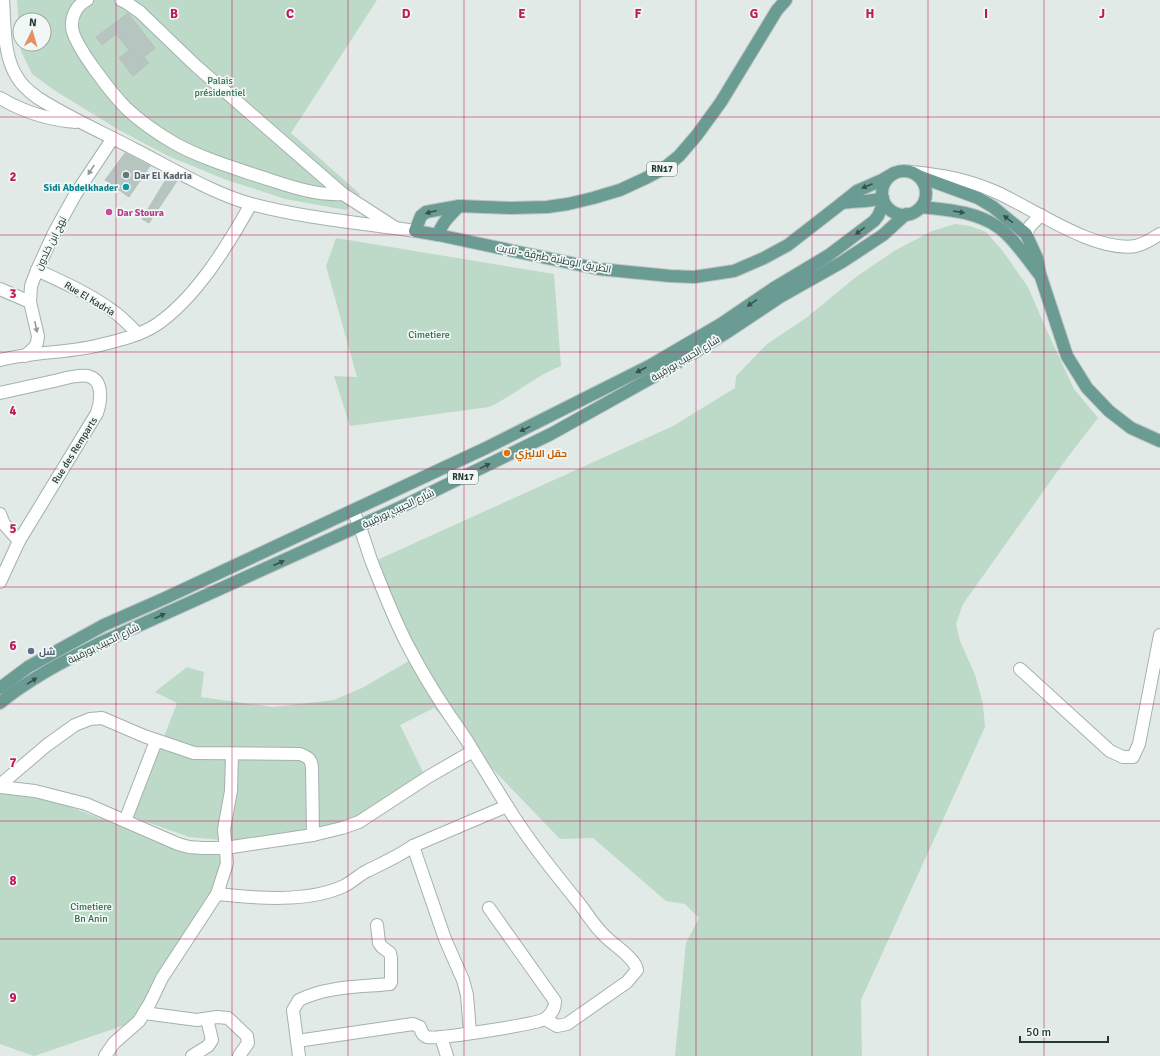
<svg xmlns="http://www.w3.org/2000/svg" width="1160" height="1056" viewBox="0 0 1160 1056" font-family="Signika,Cairo,sans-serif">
  <rect width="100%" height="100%" fill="#e1eae7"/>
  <!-- green -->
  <g fill="#bcdac7">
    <path d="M17,0H377L291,133L360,194L346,210L285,199L224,179L168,156L119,130L54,90L32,74L21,51L20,44H44V20H20V43Z"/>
    <path d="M955,224L970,226L986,232L1002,250L1028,287L1047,331L1074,389L1098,418L1067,458L963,604L956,624L960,641L975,675L983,704L985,727L861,1000L862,1056H675L686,943L699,918L685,904L666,901L593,838L560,839L434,708L400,725L424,774L357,819L316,831L287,846L189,837L133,817L177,703L155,692L187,667L204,672L201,697L273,707L334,700L362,688L414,658L375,561L673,426L735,388L736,376L767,344L806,318L856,277L894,251L932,231Z"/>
    <path d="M336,238L554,274L561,366C535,376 515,395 489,407L350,426L334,376L357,377L326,266Z"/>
    <path d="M0,790L54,801L185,850L226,855L216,883L160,973L143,1006L131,1023L34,1056L0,1044Z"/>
  </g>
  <!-- building -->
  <g fill="#b7c5c0" stroke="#b4c3be">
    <path d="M128,13L155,48L144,57L149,63L133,76L119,58L129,50L116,34L102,45L96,37Z"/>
    <path d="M125,153L150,166L129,197L105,180Z"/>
    <path d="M168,176L177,181L149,223L142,219Z"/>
  </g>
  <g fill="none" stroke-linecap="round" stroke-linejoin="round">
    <!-- minor casing -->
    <g stroke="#a4b1ae" stroke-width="14">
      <g id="minor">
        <path d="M3,0C5,25 3,55 17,77C21,84 31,93 38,98C69,118 104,133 136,150C173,169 212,193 251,204C303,218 362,223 415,231"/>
        <path d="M87,0C77,5 71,16 72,27C73,45 114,96 127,109C141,122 157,133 174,143C199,157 228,166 255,175C284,184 313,196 343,194"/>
        <path d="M121,0L127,3L140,12L195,65L343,194L394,227"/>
        <path d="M0,98C24,112 48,120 76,122"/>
        <path d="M911,172C942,175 967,179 996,192C1034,209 1095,253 1136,246C1145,244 1152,239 1160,234"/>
        <path d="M1026,234L1030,226L1041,215"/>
        <path d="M37,270C63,282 90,294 113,311C122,317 130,326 138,334"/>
        <path d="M0,289L30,302"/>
        <path d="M25,356L34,348L37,343L38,336L30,302L31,286L37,270L54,233L75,195L113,138"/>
        <path d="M0,360C31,352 65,353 96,346C116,341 139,336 156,325C196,298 228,245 251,204"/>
        <path d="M0,393C18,389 36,385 54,381C64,379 77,374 88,376C104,380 101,401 97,413L19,541L0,582"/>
        <path d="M0,514L4,524L19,541"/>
        <path d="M1020,669L1110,751L1123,757H1133L1139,744L1160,635"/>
        <path d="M473,751L507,806"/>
        <path d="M232,754L231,791L224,829L227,863L217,894C255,898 308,903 344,886C352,882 359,875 367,871C383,863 399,856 413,846L507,806C528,840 553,871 578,902C586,912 593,924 602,933C611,944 635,957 637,970L627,982L567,1024L557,1026L545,1019"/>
        <path d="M0,785L47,745L75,725L90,719L102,718L144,736L194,753L300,754C308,757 311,759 312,767L313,835"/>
        <path d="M0,787L35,791L86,804L178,844L189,847L203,848H225L313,835L342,828L359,822L428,777L473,751C465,736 455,724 446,710C432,689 419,667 407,644C393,617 382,588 371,560C365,543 361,527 353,511"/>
        <path d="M125,821L156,741"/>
        <path d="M413,846L445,939L463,980L467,995L470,1033"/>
        <path d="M144,1013L197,1020L217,1017L228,1018L247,1036L248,1043L239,1056"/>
        <path d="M441,1037L447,1056"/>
        <path d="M297,1041L413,1024L420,1027C421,1031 422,1035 427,1037C436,1040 536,1024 545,1019C552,1014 555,1008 555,1001L489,908"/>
        <path d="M105,1056L114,1043L139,1021L150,1003L162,978L217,894"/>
        <path d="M192,1056L208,1046L212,1040L207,1019"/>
        <path d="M299,1056L293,1010L299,1000C327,986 360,987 390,984L391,982V958L390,953L382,947L379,943L377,925"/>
      </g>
    </g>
    <!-- primary casing -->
    <g stroke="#bdc4c2" stroke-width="14">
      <g id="primary">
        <path d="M786,0L777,10L721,102L697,135L679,156L663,169L646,178L620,190L593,198L568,204L547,207L511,208L459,206L426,212L421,216L415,231L438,235L599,269L670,276L694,277L734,271L764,258L788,245L842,203L857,191L882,180L894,173"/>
        <circle cx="904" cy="193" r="22"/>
        <path d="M918,176L978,198L993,207L1026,234L1037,258L1040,274L1067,356L1087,388L1109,411L1131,428L1160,441"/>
        <path d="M842,203C856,201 870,202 883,198"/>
        <path d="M921,207C947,210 975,211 998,227C1012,236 1028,260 1039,274"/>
        <path d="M438,235C442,222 450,216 459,206"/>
        <path d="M0,688L28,667L104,625L163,599L486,448L651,365L721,324L774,288L829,255L874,221L878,216L884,202"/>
        <path d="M0,703C29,679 64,661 98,644L401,507L551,434L662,372L726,333L780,297L842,262L883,235L906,214"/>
      </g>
    </g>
    <!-- minor -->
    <use href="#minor" stroke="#fff" stroke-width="12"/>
    <!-- primary -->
    <use href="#primary" stroke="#6a9c94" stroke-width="12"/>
  </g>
  <!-- one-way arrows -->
  <defs><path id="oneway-solid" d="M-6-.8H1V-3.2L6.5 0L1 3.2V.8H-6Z"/></defs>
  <g fill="#919c9a">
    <use href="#oneway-solid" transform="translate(91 170) rotate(123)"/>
    <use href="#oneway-solid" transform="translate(36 327) rotate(78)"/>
  </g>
  <g fill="#35524d">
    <use href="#oneway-solid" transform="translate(867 186) rotate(157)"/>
    <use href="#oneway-solid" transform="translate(431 212) rotate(165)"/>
    <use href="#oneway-solid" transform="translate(959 212) rotate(9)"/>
    <use href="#oneway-solid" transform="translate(1008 219) rotate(-142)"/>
    <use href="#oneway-solid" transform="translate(860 231) rotate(143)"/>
    <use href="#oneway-solid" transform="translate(752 303) rotate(146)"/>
    <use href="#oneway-solid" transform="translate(641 370) rotate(153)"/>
    <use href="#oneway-solid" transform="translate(525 429) rotate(154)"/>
    <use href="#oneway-solid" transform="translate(485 466) rotate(-26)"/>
    <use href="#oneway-solid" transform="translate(279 563) rotate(-24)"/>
    <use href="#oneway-solid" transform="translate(160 616) rotate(-24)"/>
    <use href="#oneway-solid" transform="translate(32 681) rotate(-32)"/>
  </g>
  <!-- grid -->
  <path fill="none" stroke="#c2185b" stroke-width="1" stroke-opacity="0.55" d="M116,0V1056M232,0V1056M348,0V1056M464,0V1056M580,0V1056M696,0V1056M812,0V1056M928,0V1056M1044,0V1056M0,117H1160M0,235H1160M0,352H1160M0,469H1160M0,587H1160M0,704H1160M0,821H1160M0,939H1160"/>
  <!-- markers -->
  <circle fill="#6b7280" stroke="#f1f7f5" stroke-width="1.5" cx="126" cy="175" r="4"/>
  <circle fill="#0f9aa8" stroke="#f1f7f5" stroke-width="1.5" cx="126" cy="187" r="4"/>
  <circle fill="#d1479c" stroke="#f1f7f5" stroke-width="1.5" cx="109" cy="212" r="4"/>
  <circle fill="#e8710a" stroke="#f1f7f5" stroke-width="1.5" cx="507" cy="453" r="4"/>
  <circle fill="#5c6f8a" stroke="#f1f7f5" stroke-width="1.5" cx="31" cy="651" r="4"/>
  <g text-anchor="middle" stroke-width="3.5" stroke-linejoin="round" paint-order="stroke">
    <!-- shield labels -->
    <g fill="#f1f7f5" stroke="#61726f" stroke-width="1">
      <rect x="647" y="162" width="30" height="14" rx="3"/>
      <rect x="448" y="470" width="30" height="14" rx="3"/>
    </g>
    <g font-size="9" font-weight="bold" fill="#233935">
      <text x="662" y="172">RN17</text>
      <text x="463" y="480">RN17</text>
    </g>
    <!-- park labels -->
    <g font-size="10" fill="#316d4e" stroke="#f1f7f5">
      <text x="220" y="84">Palais<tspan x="220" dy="12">présidentiel</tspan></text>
      <text x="429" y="338">Cimetiere</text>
      <text x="91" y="910">Cimetiere<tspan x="91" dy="12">Bn Anin</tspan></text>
    </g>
    <!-- worship labels -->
    <g font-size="10" font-weight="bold" fill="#5b616d" stroke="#f1f7f5" text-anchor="start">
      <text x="134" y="179">Dar El Kadria</text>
    </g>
    <!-- culture labels -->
    <g font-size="10" font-weight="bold" fill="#0d838f" stroke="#f1f7f5" text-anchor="end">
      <text x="118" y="191">Sidi Abdelkhader</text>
    </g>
    <!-- hotel labels -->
    <g font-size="10" font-weight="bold" fill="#b23c85" stroke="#f1f7f5" text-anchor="start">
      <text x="117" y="216">Dar Stoura</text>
    </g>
    <!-- street labels -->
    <g font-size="10" fill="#233935" stroke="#f1f7f5">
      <text transform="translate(50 243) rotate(-64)" y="4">نهج ابن خلدون</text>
      <text transform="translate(554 258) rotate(11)" y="4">الطريق الوطنية طبرقة - تلابت</text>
      <text transform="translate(90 298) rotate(31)" y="4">Rue El Kadria</text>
      <text transform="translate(685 358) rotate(-31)" y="4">شارع الحبيب بورقيبة</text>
      <text transform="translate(74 450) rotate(-58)" y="4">Rue des Remparts</text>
      <text transform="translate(398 508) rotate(-25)" y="4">شارع الحبيب بورقيبة</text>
      <text transform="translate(103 643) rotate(-26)" y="4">شارع الحبيب بورقيبة</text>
    </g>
    <!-- food labels -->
    <g font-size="10" font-weight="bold" fill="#c56008" stroke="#f1f7f5" text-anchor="start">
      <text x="515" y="457">حقل الاليزي</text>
    </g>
    <!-- service labels -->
    <g font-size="10" font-weight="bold" fill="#4e5e75" stroke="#f1f7f5" text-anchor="start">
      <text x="39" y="655">شل</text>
    </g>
  </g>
  <g font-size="13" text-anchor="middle" font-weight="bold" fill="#c2185b" stroke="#f1f7f5" stroke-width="3.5" stroke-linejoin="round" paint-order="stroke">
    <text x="174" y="18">B</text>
    <text x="290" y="18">C</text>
    <text x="406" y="18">D</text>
    <text x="522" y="18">E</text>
    <text x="638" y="18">F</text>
    <text x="754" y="18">G</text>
    <text x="870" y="18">H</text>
    <text x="986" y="18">I</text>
    <text x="1102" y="18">J</text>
    <text x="13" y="181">2</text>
    <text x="13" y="298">3</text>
    <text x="13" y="415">4</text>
    <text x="13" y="533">5</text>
    <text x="13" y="650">6</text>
    <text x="13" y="767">7</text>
    <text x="13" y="885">8</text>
    <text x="13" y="1002">9</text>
  </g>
  <!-- north arrow -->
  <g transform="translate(32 32) rotate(5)"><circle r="19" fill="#f1f7f5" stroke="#9faba8"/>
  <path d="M0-3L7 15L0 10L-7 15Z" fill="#e59064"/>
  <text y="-6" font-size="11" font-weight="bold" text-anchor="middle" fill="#233935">N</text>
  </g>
  <!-- scale -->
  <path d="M1020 1036v6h88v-6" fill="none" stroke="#233935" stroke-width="2"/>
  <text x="1026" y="1036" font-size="12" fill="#233935" stroke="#f1f7f5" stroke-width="3" paint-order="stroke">50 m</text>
</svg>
